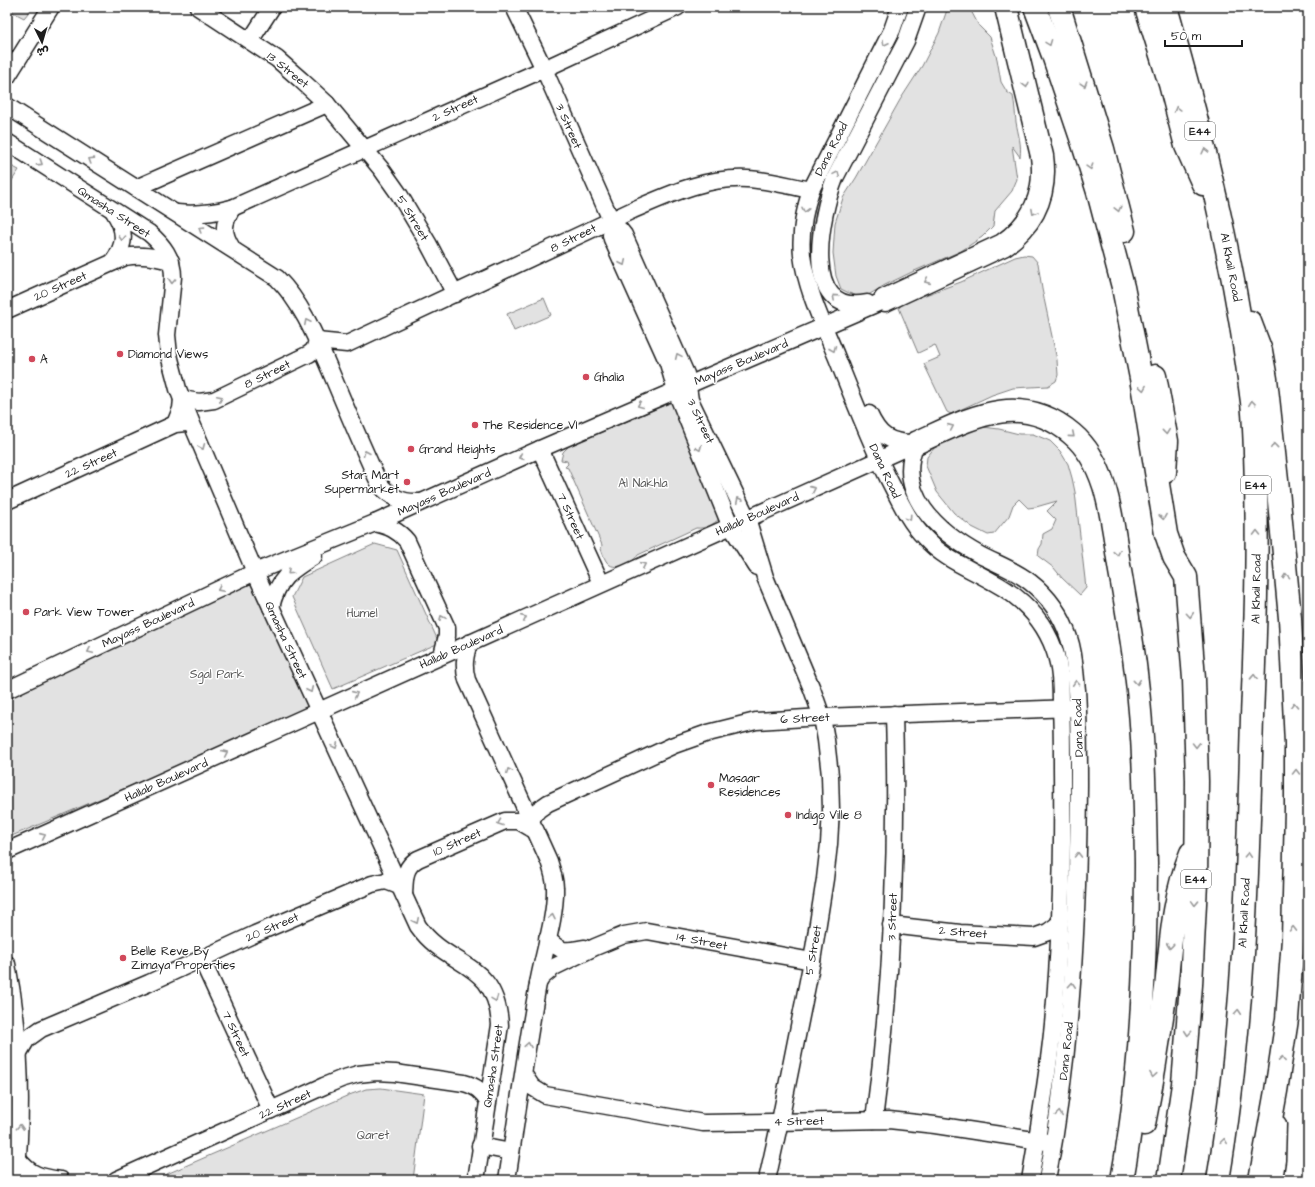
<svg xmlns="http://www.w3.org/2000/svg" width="1315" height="1187" viewBox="0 0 1315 1187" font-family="'Architects Daughter','Playpen Sans Arabic',sans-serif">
  <rect width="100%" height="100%" fill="#fff"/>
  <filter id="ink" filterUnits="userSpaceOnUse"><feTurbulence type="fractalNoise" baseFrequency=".025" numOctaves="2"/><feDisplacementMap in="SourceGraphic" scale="8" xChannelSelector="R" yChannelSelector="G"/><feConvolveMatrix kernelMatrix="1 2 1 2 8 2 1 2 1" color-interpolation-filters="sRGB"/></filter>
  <g filter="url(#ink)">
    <!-- green -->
    <g fill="#e2e2e2" stroke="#7f7f7f">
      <path d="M7,7H33L24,18L7,9Z"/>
      <path d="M948,7H969L979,26L990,37L997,59L1001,82L1007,92L1013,96C1015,105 1015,113 1016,122C1018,134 1022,145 1020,157L1012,146L1017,179L1012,191L995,211L993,226L982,237L961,251L912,272L885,285L870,294L860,297L849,293L841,289L836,276L833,253L835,223L843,198L856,178L900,100L922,66L939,33Z"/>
      <path d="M7,164L19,170L7,188Z"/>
      <path d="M1024,255L1032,256L1038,263L1042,289L1057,360L1058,375L1056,381L1048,386L1013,388L992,395L951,414L947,412L924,364L940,357L935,345L918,353L899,308L902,304L909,301L961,282L1015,257Z"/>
      <path d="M544,298L551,315L514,331L507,314Z"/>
      <path d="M674,402L720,518C713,525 705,529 696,528L638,555C633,562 618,570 610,565C605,562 603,554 601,549L602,545L568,468L565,467L568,464L567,461L561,460L563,452L569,446L670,403Z"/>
      <path d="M983,427L999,429L1019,434H1033L1050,441L1060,451L1068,464L1072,478L1075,492L1086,588L1080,595L1062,578L1054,568L1038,556L1039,549L1042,544L1043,534L1052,529L1056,520L1047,511L1057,501L1036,507L1028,508L1019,499L1013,505L1009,516L994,534L988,535L972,527L954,513L937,492L926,466L927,457L935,447L945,439L971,428Z"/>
      <path d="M375,544L397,550L439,643L333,689L292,597L302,577Z"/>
      <path d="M253,580L313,709L7,838V695Z"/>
      <path d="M381,1088L424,1094L413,1180H153L349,1095L366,1089Z"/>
    </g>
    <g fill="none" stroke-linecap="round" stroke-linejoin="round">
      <!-- minor casing -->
      <g stroke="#1c1c1c" stroke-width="19">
        <g id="minor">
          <path d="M198,7L277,59L301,80L327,104L382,170L399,194L428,243L455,294"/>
          <path d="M514,7L544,69L614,227L611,235L612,239L668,363L677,394L730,525L757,567"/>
          <path d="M900,7L892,30L811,190C804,211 800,233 802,255C806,289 824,326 837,358C853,398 869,439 888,478C899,499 908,521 925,538C946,561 968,567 993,582C1021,597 1043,619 1054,649C1061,668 1061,688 1061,708C1062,728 1062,748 1062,768C1063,853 1061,939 1053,1024C1048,1076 1039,1128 1030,1180"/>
          <path d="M250,41L272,7"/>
          <path d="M7,77L51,7"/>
          <path d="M7,106L277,278C302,303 316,338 330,370C346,408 362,447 380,485C391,497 402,503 419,502"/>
          <path d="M7,142L149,233C163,245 173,258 173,277L167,335L169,355L178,389L192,424L255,572L418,926C448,969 496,959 500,1025L476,1180"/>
          <path d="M136,188L327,104"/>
          <path d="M177,213C197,215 213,213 232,208L544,69L678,7"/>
          <path d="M614,227L620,230L624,235L686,374L690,400L747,518L765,577L812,689L822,717L826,740L830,775L831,810L829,844L825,879L812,961L780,1121L767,1180"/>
          <path d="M232,248C222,232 223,224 232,208"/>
          <path d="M113,262C126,244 126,231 114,212"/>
          <path d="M867,303C799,317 821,214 835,178L906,41L918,7"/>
          <path d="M7,310L125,257C142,254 154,257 171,261"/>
          <path d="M869,414C879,436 889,443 914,443"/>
          <path d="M175,424L181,409L182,399L199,402L214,400L309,354L314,350L317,341L347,344L633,210C670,194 706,177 747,179C768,180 790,186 811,190"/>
          <path d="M916,443C894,494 938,532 980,555C997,564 1015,570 1030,582C1048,596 1062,616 1069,638C1075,655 1075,673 1077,690C1079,722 1079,753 1079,785C1078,918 1072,1049 1047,1180"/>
          <path d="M540,449L601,583"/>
          <path d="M7,501L175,424L186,423"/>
          <path d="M375,523C388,526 398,530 407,541L447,628V636L442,655"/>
          <path d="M271,607C278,578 290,571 314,556"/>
          <path d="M469,643C465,656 463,666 467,680L549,861C552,870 555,879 555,888C556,917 543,955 538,984C526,1049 517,1115 507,1180"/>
          <path d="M7,690L255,572L375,523L540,449L885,300"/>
          <path d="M531,819L538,810L548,803L674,745L708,733L756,721L822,717L1072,708"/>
          <path d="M7,851L916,443"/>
          <path d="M404,895C405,881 403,867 418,859L505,821H519L536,831"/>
          <path d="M891,925L960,933L1034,937L1048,932L1060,923"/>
          <path d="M547,939C564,954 565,951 585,948"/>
          <path d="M201,958L271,1110"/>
          <path d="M7,964C21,1035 23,1108 16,1180"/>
          <path d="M538,983L542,977L554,967L595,947L624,935L647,931L812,961"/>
          <path d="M18,1054L27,1039L41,1029L149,983L255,934L372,884L386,881L399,886"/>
          <path d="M524,1075L532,1087L545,1095L703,1123L889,1120L935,1125L1047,1142"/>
          <path d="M874,1120C892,986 898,850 894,714"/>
          <path d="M480,1146L511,1152"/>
          <path d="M18,1159C31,1176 42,1177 61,1180"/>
          <path d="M116,1180L324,1086L341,1079L358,1074L376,1072L395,1073L464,1083C476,1086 482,1091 488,1101"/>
          <path d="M1274,1180L1277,1160L1278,1124"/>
        </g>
      </g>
      <!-- highway casing -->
      <g stroke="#1c1c1c" stroke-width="25">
        <g id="highway">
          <path d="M1035,7L1053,55L1083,144L1098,192L1123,287L1141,378L1166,534L1174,557L1186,577L1194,679L1197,781L1196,883L1191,985L1183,1084L1169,1180"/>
          <path d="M1059,7L1103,149L1124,231"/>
          <path d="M1146,7L1170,84L1186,146L1203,184"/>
          <path d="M1166,7C1203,137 1236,268 1252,402C1255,430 1255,458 1256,485C1258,563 1255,640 1252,717C1248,872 1244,1028 1218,1180"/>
          <path d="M885,300L1003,245C1034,223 1047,194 1042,156L1006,7"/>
          <path d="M1250,322L1261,351L1266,379L1278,490L1290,618L1296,744V808L1293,939L1287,1019L1276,1091L1260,1180"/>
          <path d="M1155,376L1167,441L1165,472"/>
          <path d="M916,443C969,419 1019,389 1072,434C1110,466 1112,525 1120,571C1126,605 1132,639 1136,673C1144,736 1145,800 1146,864C1146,970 1141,1076 1122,1180"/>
          <path d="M1144,1124C1153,1079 1160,1034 1166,988C1171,941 1173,897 1191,853"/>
        </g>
      </g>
      <!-- minor -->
      <use href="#minor" stroke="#fff" stroke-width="16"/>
      <!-- highway -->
      <use href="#highway" stroke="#fff" stroke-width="22"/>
    </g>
    <!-- one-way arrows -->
    <defs><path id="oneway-chevron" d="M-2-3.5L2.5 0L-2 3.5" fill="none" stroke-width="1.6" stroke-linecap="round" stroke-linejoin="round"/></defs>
    <g stroke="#999">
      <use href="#oneway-chevron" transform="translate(885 43) rotate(117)"/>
      <use href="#oneway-chevron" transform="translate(1049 43) rotate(69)"/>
      <use href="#oneway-chevron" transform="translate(1084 84) rotate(73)"/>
      <use href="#oneway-chevron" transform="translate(1026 85) rotate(76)"/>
      <use href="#oneway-chevron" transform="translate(1177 109) rotate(-105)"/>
      <use href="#oneway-chevron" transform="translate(1205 151) rotate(-104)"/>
      <use href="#oneway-chevron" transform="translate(91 160) rotate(-148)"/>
      <use href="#oneway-chevron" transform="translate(40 163) rotate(33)"/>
      <use href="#oneway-chevron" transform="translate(1090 167) rotate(73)"/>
      <use href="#oneway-chevron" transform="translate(837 174) rotate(-66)"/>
      <use href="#oneway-chevron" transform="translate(1118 209) rotate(76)"/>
      <use href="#oneway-chevron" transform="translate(805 210) rotate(102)"/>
      <use href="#oneway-chevron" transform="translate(1034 212) rotate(118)"/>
      <use href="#oneway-chevron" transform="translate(201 229) rotate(-148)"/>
      <use href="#oneway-chevron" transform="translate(122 238) rotate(92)"/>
      <use href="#oneway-chevron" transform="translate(623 263) rotate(65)"/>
      <use href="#oneway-chevron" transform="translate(172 281) rotate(93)"/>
      <use href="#oneway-chevron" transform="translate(927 281) rotate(156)"/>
      <use href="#oneway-chevron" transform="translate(835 297) rotate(-138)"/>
      <use href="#oneway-chevron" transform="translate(307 322) rotate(-117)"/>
      <use href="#oneway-chevron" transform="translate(833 349) rotate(68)"/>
      <use href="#oneway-chevron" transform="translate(678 356) rotate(-114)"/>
      <use href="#oneway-chevron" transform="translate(1143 388) rotate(81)"/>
      <use href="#oneway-chevron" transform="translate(220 398) rotate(-26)"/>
      <use href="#oneway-chevron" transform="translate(1252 403) rotate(-96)"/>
      <use href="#oneway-chevron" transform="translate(640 405) rotate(157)"/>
      <use href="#oneway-chevron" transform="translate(951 427) rotate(-24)"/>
      <use href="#oneway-chevron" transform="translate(1166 432) rotate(84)"/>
      <use href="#oneway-chevron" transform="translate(1072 435) rotate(40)"/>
      <use href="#oneway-chevron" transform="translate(1274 446) rotate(-96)"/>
      <use href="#oneway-chevron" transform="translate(202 447) rotate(67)"/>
      <use href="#oneway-chevron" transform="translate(699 448) rotate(68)"/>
      <use href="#oneway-chevron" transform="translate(366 453) rotate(-113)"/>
      <use href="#oneway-chevron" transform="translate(521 457) rotate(156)"/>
      <use href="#oneway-chevron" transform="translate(813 489) rotate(-24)"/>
      <use href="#oneway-chevron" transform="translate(739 500) rotate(-116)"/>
      <use href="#oneway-chevron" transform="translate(1163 517) rotate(81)"/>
      <use href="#oneway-chevron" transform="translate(909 518) rotate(56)"/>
      <use href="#oneway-chevron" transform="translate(1257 533) rotate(-91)"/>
      <use href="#oneway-chevron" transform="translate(1117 553) rotate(80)"/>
      <use href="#oneway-chevron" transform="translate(643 565) rotate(-24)"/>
      <use href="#oneway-chevron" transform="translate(290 572) rotate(137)"/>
      <use href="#oneway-chevron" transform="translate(1286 576) rotate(-95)"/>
      <use href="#oneway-chevron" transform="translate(220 589) rotate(154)"/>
      <use href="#oneway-chevron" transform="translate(1190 615) rotate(85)"/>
      <use href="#oneway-chevron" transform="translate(442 618) rotate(-114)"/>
      <use href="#oneway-chevron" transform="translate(524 618) rotate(-24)"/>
      <use href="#oneway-chevron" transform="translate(90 651) rotate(155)"/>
      <use href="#oneway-chevron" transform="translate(1254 677) rotate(-88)"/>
      <use href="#oneway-chevron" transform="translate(1137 682) rotate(84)"/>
      <use href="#oneway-chevron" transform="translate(1076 683) rotate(-94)"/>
      <use href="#oneway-chevron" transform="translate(310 690) rotate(65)"/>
      <use href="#oneway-chevron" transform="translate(355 694) rotate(-24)"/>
      <use href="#oneway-chevron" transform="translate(1294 705) rotate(-92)"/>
      <use href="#oneway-chevron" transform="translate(1196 745) rotate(89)"/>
      <use href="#oneway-chevron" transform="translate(335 746) rotate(66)"/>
      <use href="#oneway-chevron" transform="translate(225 753) rotate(-24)"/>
      <use href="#oneway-chevron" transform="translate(509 771) rotate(-114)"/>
      <use href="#oneway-chevron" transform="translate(1296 772) rotate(-90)"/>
      <use href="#oneway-chevron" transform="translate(500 823) rotate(160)"/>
      <use href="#oneway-chevron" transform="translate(43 836) rotate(-24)"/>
      <use href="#oneway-chevron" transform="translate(1078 855) rotate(-89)"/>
      <use href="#oneway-chevron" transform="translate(1248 855) rotate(-87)"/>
      <use href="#oneway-chevron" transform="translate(1195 903) rotate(92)"/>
      <use href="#oneway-chevron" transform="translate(552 917) rotate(-78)"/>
      <use href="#oneway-chevron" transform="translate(416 921) rotate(64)"/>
      <use href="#oneway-chevron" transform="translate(1293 929) rotate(-89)"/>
      <use href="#oneway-chevron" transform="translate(1170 946) rotate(96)"/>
      <use href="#oneway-chevron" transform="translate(1072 985) rotate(-86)"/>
      <use href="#oneway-chevron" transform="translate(495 999) rotate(69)"/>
      <use href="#oneway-chevron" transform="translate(1238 1012) rotate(-86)"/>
      <use href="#oneway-chevron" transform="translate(1188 1033) rotate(95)"/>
      <use href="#oneway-chevron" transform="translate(528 1045) rotate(-81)"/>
      <use href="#oneway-chevron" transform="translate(1282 1059) rotate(-81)"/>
      <use href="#oneway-chevron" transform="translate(1153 1075) rotate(99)"/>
      <use href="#oneway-chevron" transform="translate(1059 1114) rotate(-82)"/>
      <use href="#oneway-chevron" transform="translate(20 1127) rotate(-87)"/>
      <use href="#oneway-chevron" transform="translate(1224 1141) rotate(-82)"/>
    </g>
  </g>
  <!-- markers -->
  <g fill="#d1495b" stroke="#fff" stroke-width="1.5">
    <circle cx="120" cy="354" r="4"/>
    <circle cx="32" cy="359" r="4"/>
    <circle cx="586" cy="377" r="4"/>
    <circle cx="475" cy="425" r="4"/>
    <circle cx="411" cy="449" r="4"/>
    <circle cx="407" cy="482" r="4"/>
    <circle cx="26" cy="612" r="4"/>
    <circle cx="711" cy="785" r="4"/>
    <circle cx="788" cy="815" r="4"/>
    <circle cx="123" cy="958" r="4"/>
  </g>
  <g text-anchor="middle" stroke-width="3" stroke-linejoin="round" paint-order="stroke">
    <!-- shield labels -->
    <g fill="#fff" stroke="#606060" stroke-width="1">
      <rect x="1185" y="122" width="30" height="18" rx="3"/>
      <rect x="1241" y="476" width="30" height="18" rx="3"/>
      <rect x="1181" y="870" width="30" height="18" rx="3"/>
    </g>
    <g font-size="11" font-weight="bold" fill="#1c1c1c">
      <text x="1200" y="135">E44</text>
      <text x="1256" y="489">E44</text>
      <text x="1196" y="883">E44</text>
    </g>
    <!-- street labels -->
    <g font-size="12" fill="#1c1c1c" stroke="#fff">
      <text transform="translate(288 70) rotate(39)" y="4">13 Street</text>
      <text transform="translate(455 108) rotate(-24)" y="4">2 Street</text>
      <text transform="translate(569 126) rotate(66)" y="4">3 Street</text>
      <text transform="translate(831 149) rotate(-63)" y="4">Dana Road</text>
      <text transform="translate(114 212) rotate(33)" y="4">Qmasha Street</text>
      <text transform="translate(413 218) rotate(59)" y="4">5 Street</text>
      <text transform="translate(573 238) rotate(-26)" y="4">8 Street</text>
      <text transform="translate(1231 267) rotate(79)" y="4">Al Khail Road</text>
      <text transform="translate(60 286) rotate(-24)" y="4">20 Street</text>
      <text transform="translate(741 362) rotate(-23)" y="4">Mayass Boulevard</text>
      <text transform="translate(267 374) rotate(-26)" y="4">8 Street</text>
      <text transform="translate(701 421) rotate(65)" y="4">3 Street</text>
      <text transform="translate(91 463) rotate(-24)" y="4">22 Street</text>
      <text transform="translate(885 471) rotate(65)" y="4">Dana Road</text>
      <text transform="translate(444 492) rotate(-24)" y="4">Mayass Boulevard</text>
      <text transform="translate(757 514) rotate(-24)" y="4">Hallab Boulevard</text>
      <text transform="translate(571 516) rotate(66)" y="4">7 Street</text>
      <text transform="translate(1256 589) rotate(-89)" y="4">Al Khail Road</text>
      <text transform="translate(148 623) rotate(-25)" y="4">Mayass Boulevard</text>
      <text transform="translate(286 640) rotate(65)" y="4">Qmasha Street</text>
      <text transform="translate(461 647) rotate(-24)" y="4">Hallab Boulevard</text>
      <text transform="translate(805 718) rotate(-3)" y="4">6 Street</text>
      <text transform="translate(1078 728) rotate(-92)" y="4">Dana Road</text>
      <text transform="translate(166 780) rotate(-24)" y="4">Hallab Boulevard</text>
      <text transform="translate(457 842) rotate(-24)" y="4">10 Street</text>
      <text transform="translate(1244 913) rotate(-87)" y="4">Al Khail Road</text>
      <text transform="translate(892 917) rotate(-88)" y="4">3 Street</text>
      <text transform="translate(272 927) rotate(-23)" y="4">20 Street</text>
      <text transform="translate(963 932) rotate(5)" y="4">2 Street</text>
      <text transform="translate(702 941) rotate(11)" y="4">14 Street</text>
      <text transform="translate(813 950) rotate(-80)" y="4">5 Street</text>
      <text transform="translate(236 1034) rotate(65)" y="4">7 Street</text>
      <text transform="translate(1066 1051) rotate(-84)" y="4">Dana Road</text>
      <text transform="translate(493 1066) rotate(-82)" y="4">Qmasha Street</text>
      <text transform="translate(285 1104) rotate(-24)" y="4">22 Street</text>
      <text transform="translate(799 1121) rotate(-1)" y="4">4 Street</text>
    </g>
    <!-- poi labels -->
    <g font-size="12" fill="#1c1c1c" stroke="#fff" text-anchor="start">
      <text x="128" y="358">Diamond Views</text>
      <text x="40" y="363">A</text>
      <text x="594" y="381">Ghalia</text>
      <text x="483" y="429">The Residence VI</text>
      <text x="419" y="453">Grand Heights</text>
      <text x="399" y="479" text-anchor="end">Star Mart<tspan x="399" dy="14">Supermarket</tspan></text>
      <text x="34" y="616">Park View Tower</text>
      <text x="719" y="782">Masaar<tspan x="719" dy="14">Residences</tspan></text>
      <text x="796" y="819">Indigo Ville 8</text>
      <text x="131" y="955">Belle Reve By<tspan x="131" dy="14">Zimaya Properties</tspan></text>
    </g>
    <!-- park labels -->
    <g font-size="12" fill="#575757" stroke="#fff">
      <text x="643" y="487">Al Nakhla</text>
      <text x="362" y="617">Humel</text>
      <text x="217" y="678">Sgal Park</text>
      <text x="373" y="1139">Qaret</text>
    </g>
  </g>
  <!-- margin -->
  <rect width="1315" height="1187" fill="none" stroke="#fff" stroke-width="24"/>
  <rect x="12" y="12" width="1291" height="1163" fill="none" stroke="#1c1c1c" stroke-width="1.5" filter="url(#ink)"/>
  <!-- north arrow -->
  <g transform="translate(42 42) rotate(175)" stroke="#ffffff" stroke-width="3" paint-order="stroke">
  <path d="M0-3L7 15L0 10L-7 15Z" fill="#1c1c1c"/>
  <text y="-6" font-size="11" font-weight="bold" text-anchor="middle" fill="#1c1c1c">ش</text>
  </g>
  <!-- scale -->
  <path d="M1165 40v6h77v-6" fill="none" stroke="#1c1c1c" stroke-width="2"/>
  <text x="1171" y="40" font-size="12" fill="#1c1c1c" stroke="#ffffff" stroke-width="3" paint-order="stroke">50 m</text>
</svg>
